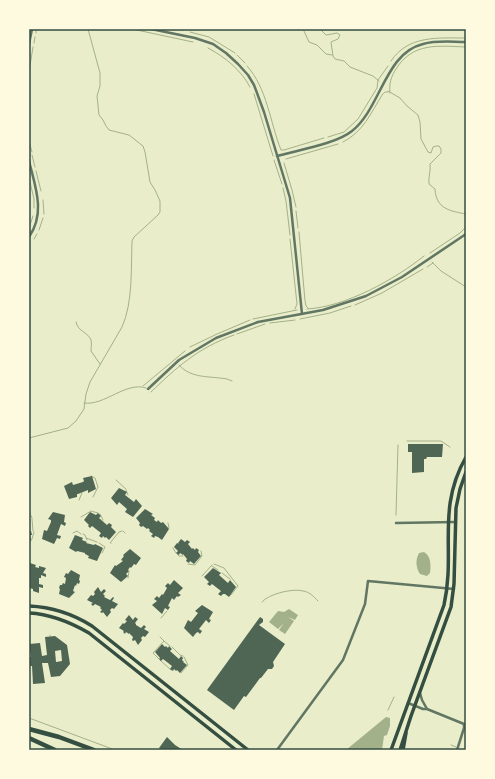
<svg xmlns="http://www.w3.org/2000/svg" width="495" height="779" viewBox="0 0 495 779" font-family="'Varela Round',sans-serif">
  <rect width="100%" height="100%" fill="#e9edc9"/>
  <!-- water -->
  <g fill="#a3b18a">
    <path d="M424,552C431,556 431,565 430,573L427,576L420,574C416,568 415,560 419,553Z"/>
    <path d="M289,609L298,615L295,620L288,617L294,621L285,634L279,630L284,623L278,629L269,622L278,611L284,612Z"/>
    <path d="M386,717L390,718V726L387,735L384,736L382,750H346Z"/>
  </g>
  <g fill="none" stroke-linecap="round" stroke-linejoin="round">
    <!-- stream -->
    <g stroke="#a3b18a" stroke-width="1">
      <path d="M132,29L193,42"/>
      <path d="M176,29L183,30"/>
      <path d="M320,29L326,35L337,33L340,35L338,39L331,42L333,56L335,59L344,61L350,67L373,76L379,81"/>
      <path d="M304,31L309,42L317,45L326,54L332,55"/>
      <path d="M190,32L209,37L235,53"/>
      <path d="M36,33V29"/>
      <path d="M34,43L35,37"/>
      <path d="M208,48C225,57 241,70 250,87"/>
      <path d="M237,55L245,63"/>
      <path d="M391,61C408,35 438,38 465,38"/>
      <path d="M247,66C267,88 270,122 281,150H284L324,138"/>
      <path d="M29,72L33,47"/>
      <path d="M388,91L400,98L407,106L418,115L420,122L421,139L428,152L431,153L433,147L436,146H439L441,149V153L430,164C431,171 428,177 429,184L435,189C436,209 450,211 466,214"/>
      <path d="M390,93C389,83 391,77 396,69C413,42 438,46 466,47"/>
      <path d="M254,94L273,156"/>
      <path d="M328,137L344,132L358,119L377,88L378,80L388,66"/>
      <path d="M29,141L32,152"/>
      <path d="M343,142C363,132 371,113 382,95L385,92H388"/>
      <path d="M32,155L35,167"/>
      <path d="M286,159L338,144"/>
      <path d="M274,160L282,184"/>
      <path d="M284,163L292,190L296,207"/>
      <path d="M36,171L41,191"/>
      <path d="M29,178L34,199V208"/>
      <path d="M283,188L286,201L290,235"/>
      <path d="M43,200L44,214"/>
      <path d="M296,211L298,228"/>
      <path d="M29,228L33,216"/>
      <path d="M39,230L43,218"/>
      <path d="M299,232L305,301L306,306L308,308"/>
      <path d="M34,239L37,234"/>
      <path d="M290,239L297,304L295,309"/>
      <path d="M430,253L460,233L466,227"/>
      <path d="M432,262L441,271L466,287"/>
      <path d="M427,267L433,263"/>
      <path d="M355,305L382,293L423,269"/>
      <path d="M307,309C345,307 394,280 424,256"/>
      <path d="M253,319L297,310"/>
      <path d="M300,319L330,313L351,306"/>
      <path d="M76,322C78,332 88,332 91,340C92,344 91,347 91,351L100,364"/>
      <path d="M270,323L295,320"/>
      <path d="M237,334L265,324"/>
      <path d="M190,347L217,334L250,320"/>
      <path d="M179,365C191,379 211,376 227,379L232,381"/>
      <path d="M143,386L185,351"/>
      <path d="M151,392C177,367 198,348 234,335"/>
      <path d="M84,403C105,406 126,381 146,388"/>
      <path d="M29,438L68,428L76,421L84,409L86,394L90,382L122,327C133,303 131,267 132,241L134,237L158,215L160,212V201L155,190L150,182L145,152L143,146L129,135L109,130L106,126L103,120L99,115L97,96L100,86V73L88,29"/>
      <path d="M407,441H441L450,447"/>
      <path d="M91,476L95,478L98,487L93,497"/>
      <path d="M116,480L126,489"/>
      <path d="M126,490L128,495"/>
      <path d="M79,500L82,493"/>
      <path d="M29,511L32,518"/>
      <path d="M100,514L103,520"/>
      <path d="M396,515L398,445"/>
      <path d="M81,517L91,511L98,513"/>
      <path d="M32,519L33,531"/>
      <path d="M168,523L169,528"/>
      <path d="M123,531L125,533"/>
      <path d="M73,533L77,531L81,534"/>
      <path d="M83,534L85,535L87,540"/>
      <path d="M86,538L97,542"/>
      <path d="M99,543L105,547L102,553"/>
      <path d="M111,543H110L119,532L122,531"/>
      <path d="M29,544L32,539L34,532"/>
      <path d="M173,548L176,553"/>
      <path d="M177,554L179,556H183"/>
      <path d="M188,564L195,565L202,556L201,551"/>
      <path d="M214,564L224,568L238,586L231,595"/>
      <path d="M212,566L218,570"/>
      <path d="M222,573L230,579"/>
      <path d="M202,576L212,565"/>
      <path d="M128,578L129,571"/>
      <path d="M262,602C268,594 293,588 303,591C310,592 314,597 318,601"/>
      <path d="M161,618L167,611"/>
      <path d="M50,635V636"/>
      <path d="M164,641L170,646"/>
      <path d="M172,647L180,655L183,656"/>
      <path d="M159,659L153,653L164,641L160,637"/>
      <path d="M160,660L171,670"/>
      <path d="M181,673L188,665L184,657"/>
      <path d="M388,710L394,697"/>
      <path d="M29,718L115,750"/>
      <path d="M451,745L456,747"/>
    </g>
  </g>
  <!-- building -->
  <g fill="#4f6655" fill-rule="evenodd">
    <path d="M408,444H443L442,457H427L426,459H424V472L412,473V452H408Z"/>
    <path d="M92,476L96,489L88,493V490L78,494H77V497L69,499L64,486L72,482L73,485L83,482L84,481L83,478Z"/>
    <path d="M119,488L127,492L125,495L134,502L136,499L142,506L133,517L125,512L127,509L119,502L117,505L111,498Z"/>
    <path d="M145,509L153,514L151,515L155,518L154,520L157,522L158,520L161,523L163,522L169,529L162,540L158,537L155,536L154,538L151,536L153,534L149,531L150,530L148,528L147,529L143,526L141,527L139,525L140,523L136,518Z"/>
    <path d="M53,512L65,515L64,522L66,523L65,526L61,524L57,535L61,536L60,539L57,538L54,544L42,539L44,530L47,531L51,522V520L48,519Z"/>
    <path d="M90,512L96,515L98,513L101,516L99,518L107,525L109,523L112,525L111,527L116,532L109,540L106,537L105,538L103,536L102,538L99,536L101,533L92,526L90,528L88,526L89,525L84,520Z"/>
    <path d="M29,531H31L32,535H30L31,540H29Z"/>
    <path d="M75,535L83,538L82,540L87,542L86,543L94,545L95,544L103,548L97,561L88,558L89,556L85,554V553L77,551L76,552L69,548Z"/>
    <path d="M181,539L185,542L187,540L190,542L188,544L192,549L193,548L195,550L196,548L199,550L198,552L201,556L194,564L190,561L189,563L186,561L187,559L183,554V555L180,553L179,555L176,553L178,551L174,547L177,543L179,544L178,543Z"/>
    <path d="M130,549L141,558L136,565L134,564L131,568L130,567L128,570L129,571L126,574L128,576L121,582L110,573L115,565L116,566L123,561L121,560L124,556L123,555Z"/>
    <path d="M30,563L36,565L35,567L39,568V566L46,568L43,573L46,574V577L41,575V578H39V584L43,585V588L39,587V593L33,591V589L29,588Z"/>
    <path d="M213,568L221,573L219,575L228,583L230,580L236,587L229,597L225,594H223L221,596L218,594L221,591L212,584L210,586L207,584L209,582L204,577Z"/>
    <path d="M71,570L80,575L79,580L80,581L79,584L77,583L76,586L75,585L73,591L75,592L69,598L59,594L60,589L59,588L60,585H62L63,583L65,584L66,578L64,577L66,573L68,574Z"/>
    <path d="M174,580L183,588L178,593L181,595L178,597L177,596L174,600L172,598L168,606L170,607L168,610L165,608L162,614L152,605L157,601L154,599L157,596L159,598L162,594L163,595L167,588L165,586L168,583L170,585Z"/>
    <path d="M98,587L101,592L104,589L106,591L103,594L105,596L104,597L110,600L113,597L114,598L112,601L118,604L114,609L112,608L110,610L111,612L107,617L103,612L102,613L100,612L102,610L100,608L101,607L95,604L93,606L91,604L93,603L87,600L91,595L93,596L95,594L94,592Z"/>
    <path d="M202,605L213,612L209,619L211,620L209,623L206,620L199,629L202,631L200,634L198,632L196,633L193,637L184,628L188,620L191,622L198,613L195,611Z"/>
    <path d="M129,615L133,620L135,617L138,619L135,623L136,624V625L141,628L144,625L146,627L144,629L149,632L145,637L143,636L141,638L142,640L138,645L135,640L133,641L132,640L133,637L129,633V634L126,632L125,634L123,632L124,631L119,628L123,623L124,624L127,621L125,620Z"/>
    <path d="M260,617L263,619V622L259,625L285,644L273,662L274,666L272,669H268L261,678H260L246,697L244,696L234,710L207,690Z"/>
    <path d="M55,636L67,645L70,664L60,676L51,677L48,663H42L45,683L33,684L32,666H29V657H31L29,644L40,643L42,656L47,655L45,637ZM61,650L62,661L56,662L55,651Z"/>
    <path d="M162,644L165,647L166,646L168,648L169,646L172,649L170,651L179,659L181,656L183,658L182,660L184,662H183L187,665L180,673L177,670L176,671L174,669L173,671L170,669L172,666L163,659L161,661L159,659L160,658L155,652Z"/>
    <path d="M167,737L175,745L183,750H163L159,748Z"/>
  </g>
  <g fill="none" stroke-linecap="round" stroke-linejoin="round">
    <!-- minor -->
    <g stroke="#617663" stroke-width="2.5">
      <path d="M151,29L195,38L213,44L226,53L238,64L248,75L254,85L264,112L290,198L302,314"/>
      <path d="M29,44L32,29"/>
      <path d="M277,156C298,150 336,144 352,131C381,108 385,53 423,44C437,40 452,42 466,42"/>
      <path d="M29,161C35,186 46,213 29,237"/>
      <path d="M148,389L179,360L216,338L258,322L323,310L366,296L402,277L466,234"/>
      <path d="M396,523L455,522"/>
      <path d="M420,693L422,700L427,709"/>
      <path d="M408,703L423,709H427L464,724V728L457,750"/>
      <path d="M277,750L343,660L365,604L368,581L454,589"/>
    </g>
    <!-- secondary -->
    <g stroke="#344e41" stroke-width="3.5">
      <path d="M29,606C52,607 73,614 92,626L248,750"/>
      <path d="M29,613C50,614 70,622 89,633L236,750"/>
      <path d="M391,750L444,605C456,552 436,509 466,457"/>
      <path d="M400,750L411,716L451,607L454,584L456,508L460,489L466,472"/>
      <path d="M403,750L406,733"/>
    </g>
    <!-- motorway -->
    <g stroke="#344e41" stroke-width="4.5">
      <path d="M29,729L59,737L94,750"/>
      <path d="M29,738L55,750"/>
    </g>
  </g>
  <!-- border -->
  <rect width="495" height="779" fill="none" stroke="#fefae0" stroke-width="60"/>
  <rect x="30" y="30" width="435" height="719" fill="none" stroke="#344e41" stroke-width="1.5"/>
</svg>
